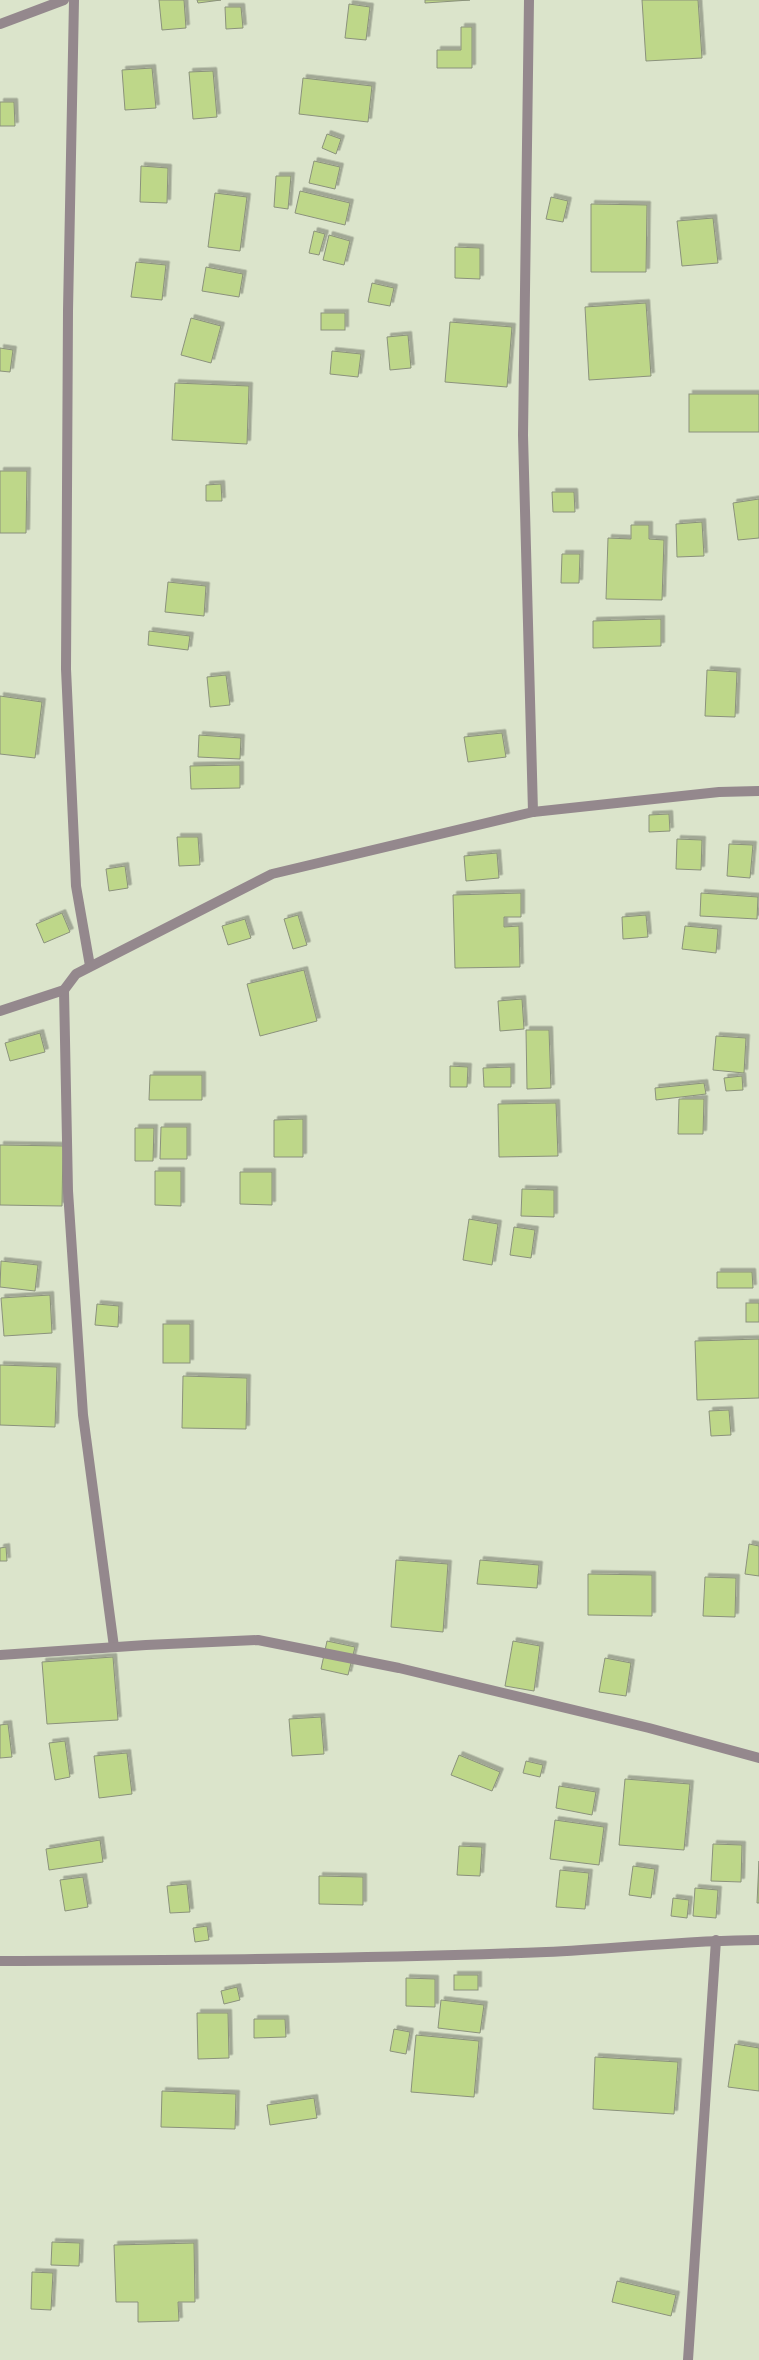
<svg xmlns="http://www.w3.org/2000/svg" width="759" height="2360" viewBox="0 0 759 2360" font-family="Inter,sans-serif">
  <defs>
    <filter id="shadow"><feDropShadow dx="3.5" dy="-3.5" stdDeviation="0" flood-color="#0004"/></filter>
  </defs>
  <rect width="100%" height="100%" fill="#dbe4cb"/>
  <!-- building -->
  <g fill="#bed789" stroke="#8b927c" filter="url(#shadow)">
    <path d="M159,0H184L186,28L162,30Z"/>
    <path d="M197,0H221L198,3Z"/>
    <path d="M425,0H470L425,3Z"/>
    <path d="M642,0H698L702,58L646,61Z"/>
    <path d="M349,4L370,7L366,40L345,38Z"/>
    <path d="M225,7H241L243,28L226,29Z"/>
    <path d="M461,27H472V68H437V50H461Z"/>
    <path d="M152,68L156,108L125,110L122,70Z"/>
    <path d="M213,71L217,117L193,119L189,72Z"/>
    <path d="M303,78L372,86L368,122L299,114Z"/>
    <path d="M0,102H14L15,126H0Z"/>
    <path d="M327,134L341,139L336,154L322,148Z"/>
    <path d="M314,161L340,167L335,189L309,183Z"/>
    <path d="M141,166L168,168L167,203L140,202Z"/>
    <path d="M276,176H291L288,209L274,207Z"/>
    <path d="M300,191L350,203L345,225L295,213Z"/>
    <path d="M215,193L247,197L240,251L208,247Z"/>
    <path d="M551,197L568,201L563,222L546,219Z"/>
    <path d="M591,204L647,205L646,272H591Z"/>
    <path d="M713,218L718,263L682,266L677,221Z"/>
    <path d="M314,231L325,234L319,255L309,253Z"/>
    <path d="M329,235L350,241L344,265L323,260Z"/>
    <path d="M455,247L480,248V279L455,278Z"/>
    <path d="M136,262L166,265L162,300L131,297Z"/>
    <path d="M206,267L243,274L239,297L202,291Z"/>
    <path d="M372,283L394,288L390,306L368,302Z"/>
    <path d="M646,303L651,376L589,380L585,307Z"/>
    <rect x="321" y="313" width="24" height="17"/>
    <path d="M191,318L221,326L211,363L181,355Z"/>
    <path d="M450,322L512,327L507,387L445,382Z"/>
    <path d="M408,335L411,368L390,370L387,337Z"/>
    <path d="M0,348L13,350L10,372L0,371Z"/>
    <path d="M332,351L361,354L358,377L330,374Z"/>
    <path d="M175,383L249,386L247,444L172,440Z"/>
    <rect x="689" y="394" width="70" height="38"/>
    <path d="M0,471H27L26,533H0Z"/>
    <path d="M221,484L222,501H206V485Z"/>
    <path d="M552,492H574L575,512H553Z"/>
    <path d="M759,499V538L738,540L733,503Z"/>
    <path d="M702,522L704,556L677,557L676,524Z"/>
    <path d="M631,525H649V539L664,540L662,600L606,599L608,538L631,539Z"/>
    <path d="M562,554H580L579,583H561Z"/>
    <path d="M168,582L206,586L204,616L165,612Z"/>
    <path d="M661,619V646L593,648V621Z"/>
    <path d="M149,631L190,636L188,650L148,645Z"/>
    <path d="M707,670L737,672L735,717L705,716Z"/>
    <path d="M226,675L230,705L210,707L207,677Z"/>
    <path d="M0,696L42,702L35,758L0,754Z"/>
    <path d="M502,733L506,757L468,762L464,737Z"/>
    <path d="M199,735L241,738L240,759L198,757Z"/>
    <path d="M240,765V788L191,789L190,766Z"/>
    <path d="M669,814L670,831L649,832V815Z"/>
    <path d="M177,837H198L200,865L179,866Z"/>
    <path d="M677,839L702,840L701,870L676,869Z"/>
    <path d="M729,844L753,845L750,878L727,876Z"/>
    <path d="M497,853L499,878L466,881L464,856Z"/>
    <path d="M125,866L128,888L109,891L106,869Z"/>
    <path d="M521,893V917H504V927L519,926L520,967L455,968L453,895Z"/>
    <path d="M701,893L758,897L757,919L700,916Z"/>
    <path d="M62,913L70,932L44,943L36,924Z"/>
    <path d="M298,915L307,945L293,949L284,919Z"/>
    <path d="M646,915L648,937L623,939L622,917Z"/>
    <path d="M245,919L251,938L228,945L222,926Z"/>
    <path d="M685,926L718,929L716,953L682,949Z"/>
    <path d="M304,970L317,1021L260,1036L247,984Z"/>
    <path d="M522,999L524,1029L500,1031L498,1001Z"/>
    <path d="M526,1030H549L551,1088L527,1089Z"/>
    <path d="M40,1033L45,1052L10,1061L5,1043Z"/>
    <path d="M716,1036L746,1038L744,1073L713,1070Z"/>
    <path d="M450,1066L468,1067L467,1087H450Z"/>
    <path d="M511,1067V1087H484L483,1068Z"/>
    <path d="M150,1075H202V1100H149Z"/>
    <path d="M742,1076L743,1090L726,1091L724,1078Z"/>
    <path d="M704,1083L706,1094L656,1100L655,1088Z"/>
    <path d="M679,1099H704L703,1134H678Z"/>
    <path d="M556,1103L558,1156L499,1157L498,1104Z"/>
    <path d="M303,1119V1157H274V1120Z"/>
    <path d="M161,1127H187V1159H160Z"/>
    <path d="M135,1128H154L153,1161H135Z"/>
    <path d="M0,1145L63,1146L62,1206L0,1205Z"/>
    <path d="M155,1171H181V1206L155,1205Z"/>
    <path d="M240,1172H272V1205L240,1204Z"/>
    <path d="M522,1189L554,1190V1217L521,1216Z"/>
    <path d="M469,1219L498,1224L492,1265L463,1260Z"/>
    <path d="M514,1227L535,1230L531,1258L510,1255Z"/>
    <path d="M1,1261L38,1265L35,1291L0,1287Z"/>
    <path d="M717,1272H752L753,1288H717Z"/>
    <path d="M50,1295L52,1333L4,1336L1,1298Z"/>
    <rect x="746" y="1303" width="13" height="19"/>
    <path d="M97,1304L119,1306L118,1327L95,1325Z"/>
    <rect x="163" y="1324" width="27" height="39"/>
    <path d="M759,1339V1398L697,1400L695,1341Z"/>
    <path d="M0,1365L57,1367L55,1427L0,1425Z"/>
    <path d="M183,1376L247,1378L246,1429L182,1428Z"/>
    <path d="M729,1410L731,1435L711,1436L709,1411Z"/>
    <path d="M749,1544L759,1546V1576L745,1574Z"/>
    <path d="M6,1547L7,1561H0V1548Z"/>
    <path d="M396,1560L448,1564L443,1632L391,1627Z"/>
    <path d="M480,1560L539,1565L537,1588L477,1584Z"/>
    <path d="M588,1574L652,1575V1616L588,1615Z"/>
    <path d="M705,1577L736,1578L735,1617L703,1616Z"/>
    <path d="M327,1641L355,1647L348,1675L321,1669Z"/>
    <path d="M513,1641L540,1646L534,1691L505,1686Z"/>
    <path d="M113,1657L118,1720L47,1724L42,1662Z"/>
    <path d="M605,1658L631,1663L626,1696L599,1692Z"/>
    <path d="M321,1717L324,1754L292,1756L289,1719Z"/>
    <path d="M8,1724L12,1757L0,1758V1725Z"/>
    <path d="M65,1741L70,1777L55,1780L49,1743Z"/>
    <path d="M127,1753L132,1794L99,1798L94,1756Z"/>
    <path d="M459,1755L500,1772L492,1791L451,1775Z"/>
    <path d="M526,1761L543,1765L540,1777L523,1773Z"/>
    <path d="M625,1779L690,1784L684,1850L619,1845Z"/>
    <path d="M559,1786L596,1792L592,1815L556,1808Z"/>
    <path d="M555,1820L604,1827L599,1865L550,1859Z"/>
    <path d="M100,1840L103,1862L49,1870L46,1849Z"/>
    <path d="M713,1844L742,1845L741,1882L711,1881Z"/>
    <path d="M459,1846L482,1847L480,1876L457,1875Z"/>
    <path d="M759,1861V1903H757Z"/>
    <path d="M633,1866L655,1869L651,1898L629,1895Z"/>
    <path d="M560,1870L589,1873L585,1909L556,1907Z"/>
    <path d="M319,1876L363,1877V1905L319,1904Z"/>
    <path d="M83,1877L88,1907L65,1911L60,1880Z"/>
    <path d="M187,1884L190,1912L170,1913L167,1886Z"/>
    <path d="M695,1888L718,1890L716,1918L693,1916Z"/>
    <path d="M673,1898L689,1900L687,1918L671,1916Z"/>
    <path d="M207,1926L209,1940L195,1942L193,1928Z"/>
    <rect x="454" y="1975" width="24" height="15"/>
    <path d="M406,1978L435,1979V2007L406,2006Z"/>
    <path d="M237,1987L240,2000L224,2004L221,1991Z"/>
    <path d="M441,2000L484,2005L480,2033L438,2028Z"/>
    <path d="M197,2013H228L229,2058L198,2059Z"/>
    <path d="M254,2019H285L286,2037L254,2038Z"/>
    <path d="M394,2029L410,2032L406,2054L390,2051Z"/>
    <path d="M416,2035L479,2041L474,2097L411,2092Z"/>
    <path d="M735,2044L759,2048V2091L728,2087Z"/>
    <path d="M595,2057L678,2062L674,2114L593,2109Z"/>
    <path d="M162,2091L236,2094L235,2129L161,2127Z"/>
    <path d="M314,2098L317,2118L270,2125L267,2105Z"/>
    <path d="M52,2242L80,2243L79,2266L51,2265Z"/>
    <path d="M194,2243L195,2302H178L179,2321L138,2322V2302H116L114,2245Z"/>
    <path d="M32,2272L53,2273L51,2310L31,2309Z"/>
    <path d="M617,2281L676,2295L671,2316L612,2302Z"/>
  </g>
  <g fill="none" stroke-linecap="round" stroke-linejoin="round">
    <!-- minor -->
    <g stroke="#94888d" stroke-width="10">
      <path d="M74,0L68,311L66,669L76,886L90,966"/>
      <path d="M529,0L523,435L533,812"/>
      <path d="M0,24L64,0"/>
      <path d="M64,990L68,1191L83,1415L114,1647"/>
      <path d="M0,1011L64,990L76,974L272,874L533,812L719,792L759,791"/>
      <path d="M0,1655L146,1645L258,1640L399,1668L649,1728L759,1758"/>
      <path d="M0,1961C182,1960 364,1959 546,1952C617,1949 688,1940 759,1940"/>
      <path d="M688,2360L716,1940"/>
    </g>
  </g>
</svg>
